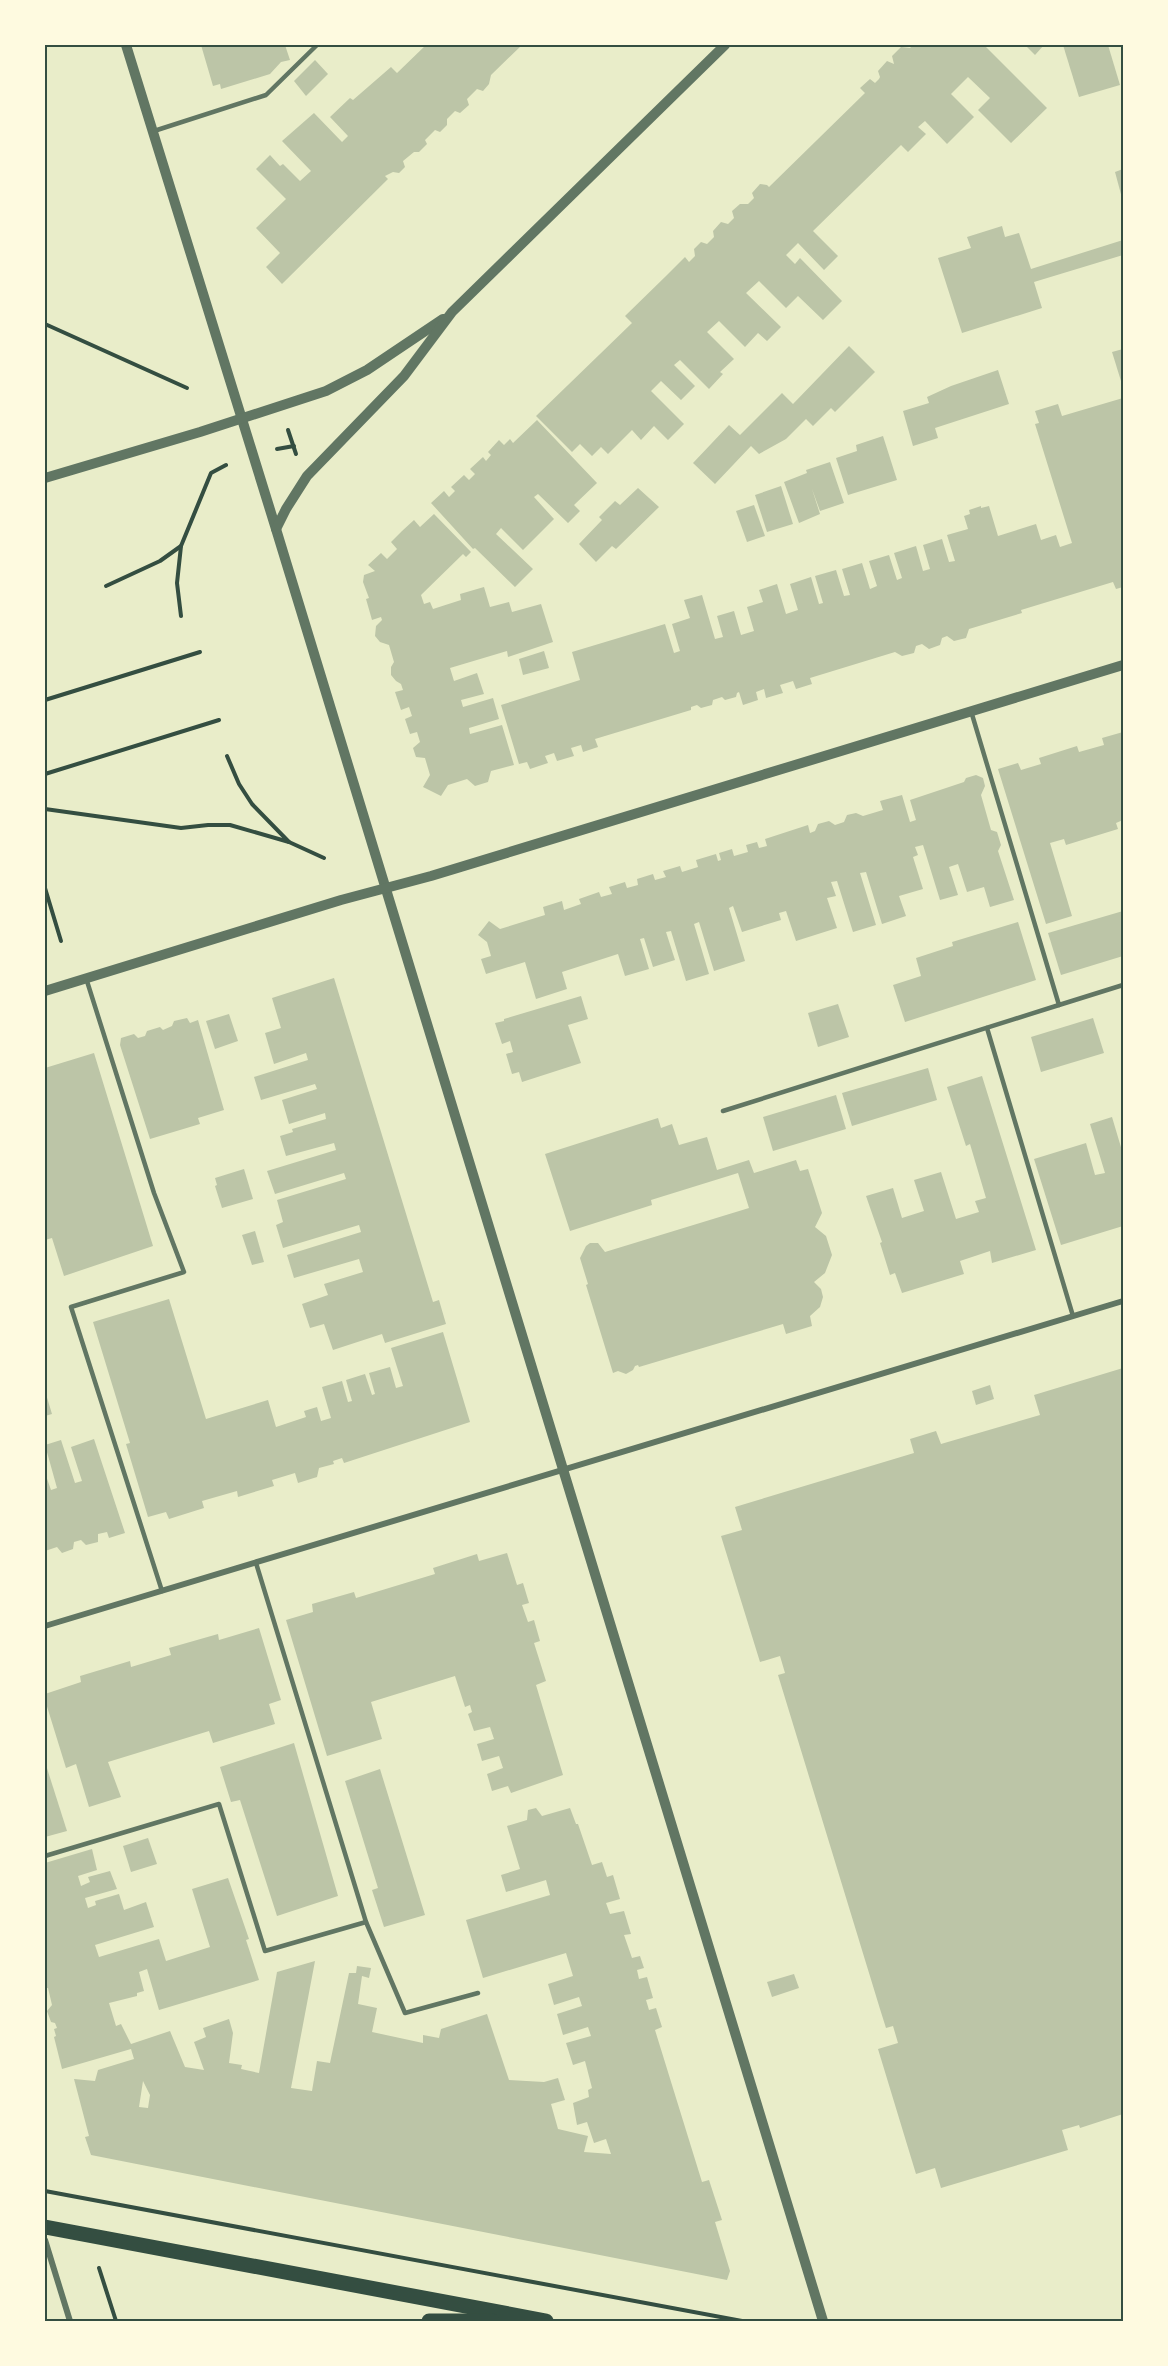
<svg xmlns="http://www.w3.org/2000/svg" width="1168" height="2366" viewBox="0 0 1168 2366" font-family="'Source Serif 4',serif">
  <rect width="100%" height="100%" fill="#e9edc9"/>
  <!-- building -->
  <g fill="#bcc5a7" fill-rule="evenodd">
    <path d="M201,45H285L290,60L281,62L270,74L221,89L220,84L213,86Z"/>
    <path d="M426,45H522L491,75L489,84L483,91L477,89L467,99L469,105L460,113L455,111L447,119V125L440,132L435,130L425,140L427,144L419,152H414L403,161L405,167L399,173L393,172L385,176L388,179L282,284L266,267L280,253L256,228L286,199L256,169L270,155L280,166L283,164L300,181L311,171L282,141L314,113L342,142L348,136L330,117L350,98L353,100L391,67L397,73Z"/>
    <path d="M913,45H984L1047,108L1011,143L978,110L990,98L968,77L951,94L974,117L947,144L925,121L918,127L926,134L908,152L901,145L813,231L838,256L824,270L798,243L786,255L795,264L800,258L842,301L823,320L798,296L786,308L759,281L746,293L781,327L767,341L758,333L745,347L719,321L707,332L734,359L720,372L723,374L709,389L680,360L674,365L695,386L681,400L661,381L651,391L684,424L668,440L654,426L641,440L632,430L608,454L601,447L592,456L580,444L572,452L536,416L632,323L625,316L666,276L685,257L689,262L695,256L694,249L701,242L707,244L714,237L713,231L721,222L728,224L734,218L732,211L740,204H748L754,198L752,193L760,184L767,185L769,187L865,93L860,88L870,79L875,83L879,79L880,77L878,71L887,61L894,64L892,56L901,47L910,48Z"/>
    <path d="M1025,45H1044L1035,55Z"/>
    <path d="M1063,45H1108L1120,85L1079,97Z"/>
    <path d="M315,60L328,74L306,96L294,81Z"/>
    <path d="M1123,169V198H1122L1115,172Z"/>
    <path d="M1002,226L1005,237L1019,233L1031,269L1123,240V255L1034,282L1042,308L962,333L938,258L971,248L967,237Z"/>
    <path d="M849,346L875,372L835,412L831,408L813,426L806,419L786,439L759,454L751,446L715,484L693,463L729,425L740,435L782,393L793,404Z"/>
    <path d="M1123,349V380L1121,381L1112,352Z"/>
    <path d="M998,370L1009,404L935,428L938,438L913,446L903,411L929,403L927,397L951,386Z"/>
    <path d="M1123,398V587L1116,589L1113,582L1021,610L1022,613L969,629L966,638L954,641L947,636L942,638L940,645L929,649L922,644L916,646L914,653L902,656L895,652L810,678L812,684L796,689L793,681L780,685L783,693L766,698L764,689L756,692L758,700L743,705L739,692L737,693L736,697L725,700L722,697L713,700L712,705L701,708L697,705L691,707V710L595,739L598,747L583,752L581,745L571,748L574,756L557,761L554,753L545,756L548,763L530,769L527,762L519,764L501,705L580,680L572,652L665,624L674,653L680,651L672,624L690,618L684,600L702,595L715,639L723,637L717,616L734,611L741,635L754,631L747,607L763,602L759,590L777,584L786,614L798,610L790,584L811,577L819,604L823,603L815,576L836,570L844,596L850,595L842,569L862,563L870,589L877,586L869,561L889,555L897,580L902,578L894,553L916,546L923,571L930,569L923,545L942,539L949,562L955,561L947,535L968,529L964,516L970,514L969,510L981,506V508L989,506L998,536L1036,524L1041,540L1056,535L1060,547L1072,543L1035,424L1039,423L1035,411L1058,404L1062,416Z"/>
    <path d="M537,420L597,483L574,505L580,511L568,523L538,494L534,497L554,519L523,550L501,528L496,534L533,569L515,587L475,548L473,549L431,503L444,491L449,497L455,491L451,487L464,475L469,480L475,474L470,469L483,457L486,461L491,455L488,452L499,440L504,445L510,439L513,443Z"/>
    <path d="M883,436L897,480L848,495L836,458L857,451L856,445Z"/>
    <path d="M830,462L844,503L820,511L812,489L820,514L799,523L784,482L807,473L806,470Z"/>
    <path d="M781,486L793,524L767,532L755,495Z"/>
    <path d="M638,488L659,507L616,549L612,546L596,562L579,544L602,520L599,517L615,501L620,505Z"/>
    <path d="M754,505L765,536L747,542L736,511Z"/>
    <path d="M434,514L471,552L466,557L463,554L421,595L424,604L430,602L433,609L461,600L460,594L484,587L490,607L509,602L512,612L541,604L553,642L508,657L507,651L450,668L454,681L477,673L484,694L461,700L463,707L493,698L499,719L469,728L470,734L502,725L514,765L491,771L488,782L475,786L467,779L448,785L441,796L423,787L430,775L425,758L416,757L413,748L420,742L417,732L410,734L405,719L412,716L409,707L401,710L395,692L403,690L401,684L396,681L391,675V667L394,662L389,645L380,642L375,636L376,626L382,620L381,617L372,620L366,599L369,598L363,582L364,575L375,571L368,565L381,553L387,559L397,549L391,542L402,531L414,520L420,527Z"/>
    <path d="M544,651L549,668L523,675L519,659Z"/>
    <path d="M1123,732V820L1116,823L1118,829L1066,845L1064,839L1050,843L1072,916L1046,924L998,769L1018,763L1021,770L1041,764L1039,758L1077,746L1079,752L1104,745L1102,738Z"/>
    <path d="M976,775L983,778L985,786L981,795L991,830L997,832L1001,845L998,851L1014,900L990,907L984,887L967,892L958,864L949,867L958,895L940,900L923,845L915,847L918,855L913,857L923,889L899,896L906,916L882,924L866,872L860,873L876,925L853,932L837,881L831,882L836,896L827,898L837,928L796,941L786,911L779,913L781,920L742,932L733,906L729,908L745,961L714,971L699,922L694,924L709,974L686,981L671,931L666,932L675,960L653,967L644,938L640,939L649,969L625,976L618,954L562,972L567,989L536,999L525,962L486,974L481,959L491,956L487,942L478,935L489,921L500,929L545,915L543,907L562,901L564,910L581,904L579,899L599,892L601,897L612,894L609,887L625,882L627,888L638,885L637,879L653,874L655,880L666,877L663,871L680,866L682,872L698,867L696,860L716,854L718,861L721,860L719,853L732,849L734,856L748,852L746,845L757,842L759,848L767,846L765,839L808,825L810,833L815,831L818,824L829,821L835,825L844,822L847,815L856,813L863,816L883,810L880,801L902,795L910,822L916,820L910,800L964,782L966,778Z"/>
    <path d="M1123,911V956L1061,975L1048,933Z"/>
    <path d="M1018,922L1036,980L905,1022L893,985L921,976L916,958L953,946L952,942Z"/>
    <path d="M334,978L433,1302L439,1300L446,1324L385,1343L382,1334L333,1350L324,1324L310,1328L302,1304L328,1295L324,1284L363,1272L359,1259L294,1278L287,1255L361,1232L359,1225L283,1248L276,1225L283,1222L277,1200L346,1179L344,1173L275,1194L267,1171L336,1150L334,1143L286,1156L280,1136L293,1132L292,1129L326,1119L325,1113L289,1124L282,1100L317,1089L315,1084L261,1100L254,1077L308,1060L306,1053L274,1064L265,1033L281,1028L272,998Z"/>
    <path d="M581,996L588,1019L568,1025L581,1063L522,1082L519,1072L512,1074L506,1054L513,1052L510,1041L502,1044L495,1023L504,1021V1019Z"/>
    <path d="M838,1004L849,1037L818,1047L808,1013Z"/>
    <path d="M229,1014L238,1041L215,1049L206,1021Z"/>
    <path d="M187,1018L190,1023L198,1020L224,1110L198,1118L200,1124L150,1139L120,1045L121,1038L134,1034L138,1038L145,1036L147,1031L160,1027L163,1030L172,1026L174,1021Z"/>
    <path d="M1093,1018L1104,1053L1041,1072L1031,1037Z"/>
    <path d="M94,1053L153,1246L64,1276L52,1238L45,1240V1068Z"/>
    <path d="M928,1068L937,1100L852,1126L842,1093Z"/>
    <path d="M982,1076L1036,1250L992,1263L990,1251L960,1261L964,1274L902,1293L895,1273L890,1275L880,1243L882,1242L866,1196L893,1188L902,1218L924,1211L914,1180L941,1172L956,1219L979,1212L975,1201L986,1198L970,1144L966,1146L947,1087Z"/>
    <path d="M836,1095L846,1129L773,1151L763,1117Z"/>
    <path d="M1112,1117L1123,1154V1226L1061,1245L1034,1159L1086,1143L1095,1175L1105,1173L1090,1124Z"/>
    <path d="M658,1118L661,1128L672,1124L679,1145L707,1137L717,1170L749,1160L754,1173L796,1160L800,1171L808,1169L822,1213L815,1227L826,1236L832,1255L825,1273L814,1282L821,1289L823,1297L820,1307L810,1316L812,1326L786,1334L783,1324L639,1367L638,1365L635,1366L633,1370L626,1374L618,1371L613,1373L586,1285L588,1284L580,1258L586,1246L590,1243H598L605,1252L749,1208L738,1173L651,1200L652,1205L570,1231L545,1154Z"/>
    <path d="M244,1169L253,1199L222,1208L215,1186L217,1185L215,1178Z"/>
    <path d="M255,1231L264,1262L252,1265L242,1235Z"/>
    <path d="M169,1299L206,1419L268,1400L276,1427L306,1417L304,1411L317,1407L321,1421L331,1418L322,1387L342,1381L348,1402L352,1401L346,1380L365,1374L372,1395L375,1394L369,1373L390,1367L396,1388L403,1386L391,1348L443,1332L470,1422L344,1463L342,1458L333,1461L334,1464L319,1468L317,1477L298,1483L295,1473L272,1480L274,1486L238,1497L237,1491L202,1501L204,1508L169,1519L166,1512L148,1517L126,1444L130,1443L93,1322Z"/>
    <path d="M1123,1368V2114L1080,2128L1079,2125L1062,2130L1068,2150L941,2188L935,2168L916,2174L878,2049L898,2043L893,2026L886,2028L880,2009L778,1675L785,1673L780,1656L760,1662L721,1536L742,1530L735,1507L914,1453L910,1439L936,1431L941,1444L1040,1415L1034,1395Z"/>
    <path d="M990,1385L994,1399L976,1405L972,1391Z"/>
    <path d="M45,1391L52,1414L45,1416Z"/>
    <path d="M94,1439L125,1533L109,1538L107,1532L98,1534V1542L86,1545L81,1540L74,1542L73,1549L62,1553L57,1547L45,1551V1473L51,1490L57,1488L45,1445L61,1440L75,1483L82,1481L71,1447Z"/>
    <path d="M507,1553L517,1585L523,1583L529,1603L522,1605L528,1622L534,1620L540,1641L534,1643L546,1681L536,1685L563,1775L511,1793L508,1786L492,1791L487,1774L503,1768L499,1756L482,1761L477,1744L494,1739L490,1727L474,1731L468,1714L472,1712L470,1705L465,1707L455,1676L371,1702L382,1739L327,1756L286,1620L313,1612L312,1604L354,1592L356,1598L435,1574L433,1568L477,1554L479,1561Z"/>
    <path d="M259,1628L281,1700L269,1704L275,1724L213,1743L209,1731L108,1762L121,1797L89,1807L76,1764L66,1768L45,1700V1694L81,1682L80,1676L130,1661L131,1667L171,1655L169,1648L218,1634L219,1640Z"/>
    <path d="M294,1743L338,1896L277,1916L240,1800L231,1802L220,1767Z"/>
    <path d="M45,1762L67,1831L45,1837Z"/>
    <path d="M380,1769L425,1915L384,1927L372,1890L378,1888L345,1781Z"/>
    <path d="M536,1808L542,1816L570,1808L576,1824H578L592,1865L602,1862L607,1877L613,1875L620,1899L606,1903L610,1914L624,1911L631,1934L624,1935L632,1958L640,1956L644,1968L637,1970L639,1979L647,1977L653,1998L646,2000L649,2010L656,2008L662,2027L655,2030L702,2182L709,2180L722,2220L715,2222L730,2271L727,2280L91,2155L85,2137L89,2136L74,2079L95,2081L98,2070L134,2059L131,2049L62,2069L54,2037L56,2036L54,2029L57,2028L55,2023L51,2022L47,2011L52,2005L48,1988H45V1863L92,1849L97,1870L78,1876L81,1886L90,1882L88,1877L110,1871L117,1889L85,1898L88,1908L96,1905L95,1901L119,1894L124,1910L146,1902L154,1927L95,1945L99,1957L159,1939L166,1961L210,1947L192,1889L228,1878L249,1939L246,1940L259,1980L159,2010L147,1969L139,1972L144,1991L137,1993V1996L109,2003L116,2026L121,2024L131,2044L170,2031L185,2067L204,2070L194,2042L206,2037L203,2028L229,2019L233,2033L229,2063L242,2065L241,2069L259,2073L277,1972L315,1961L291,2088L312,2091L317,2061L330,2063L349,1973H356L357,1966L371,1968L369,1978L362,1976L358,2004L377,2008L372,2032L423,2043V2035L439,2038L441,2029L487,2014L509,2080L544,2082L558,2078L565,2100L551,2104L558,2129L588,2136L584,2152L611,2154L606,2139L594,2143L587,2122L577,2125L573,2103L589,2097L588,2090L592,2088L585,2061L573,2065L566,2043L591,2036L588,2027L563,2035L557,2014L582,2006L579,1997L554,2005L548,1984L573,1976L566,1953L483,1978L466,1920L550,1895L546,1880L506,1892L501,1875L520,1869L507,1826L527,1820L528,1810ZM143,2081L150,2095L148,2108L139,2107Z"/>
    <path d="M148,1838L157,1864L131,1872L123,1846Z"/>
    <path d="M794,1974L799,1988L772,1997L767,1982Z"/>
  </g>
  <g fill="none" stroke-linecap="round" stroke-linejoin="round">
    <!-- path -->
    <g stroke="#344e41" stroke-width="4">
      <path d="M45,324L187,388"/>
      <path d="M288,430L296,454"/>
      <path d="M277,449L294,446"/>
      <path d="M106,586L160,561L181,546"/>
      <path d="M181,616L177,583L181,546L211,473L226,465"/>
      <path d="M45,700L200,652"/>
      <path d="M227,756L239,784L252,804L289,842"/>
      <path d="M45,774L219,720"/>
      <path d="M45,809L181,828L208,825H230L289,842L324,858"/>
      <path d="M45,888L61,941"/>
      <path d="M45,2191L742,2321"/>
      <path d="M99,2268L116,2321"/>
    </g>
    <!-- service -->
    <g stroke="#617663" stroke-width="4.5">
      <path d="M154,131L266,95L317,45"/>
      <path d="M971,711L1059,1005L1123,985"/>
      <path d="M86,978L154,1193L184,1272L71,1307L162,1591"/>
      <path d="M987,1028L1073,1316"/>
      <path d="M723,1111L1059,1005"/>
      <path d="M256,1563L366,1922L405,2013L478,1993"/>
      <path d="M45,1856L219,1804L265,1951L366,1922"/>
    </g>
    <!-- minor -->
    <g stroke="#617663" stroke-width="6">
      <path d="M45,1626L1123,1301"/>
      <path d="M45,2240L70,2321"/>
    </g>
    <!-- tertiary -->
    <g stroke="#617663" stroke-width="10">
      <path d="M126,45L276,529L823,2321"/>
      <path d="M45,478L200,432L326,391L367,370L443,319"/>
      <path d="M276,529L286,509L307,476L404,376L452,312L725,45"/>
      <path d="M45,991L341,900L431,876L1123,665"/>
    </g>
    <!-- primary -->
    <g stroke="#344e41" stroke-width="15">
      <path d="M45,2227L546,2321"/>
      <path d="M429,2321H492"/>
    </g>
  </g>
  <!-- border -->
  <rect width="1168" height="2366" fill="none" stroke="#fefae0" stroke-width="93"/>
  <rect x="46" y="46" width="1076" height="2274" fill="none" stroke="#344e41" stroke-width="2"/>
</svg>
